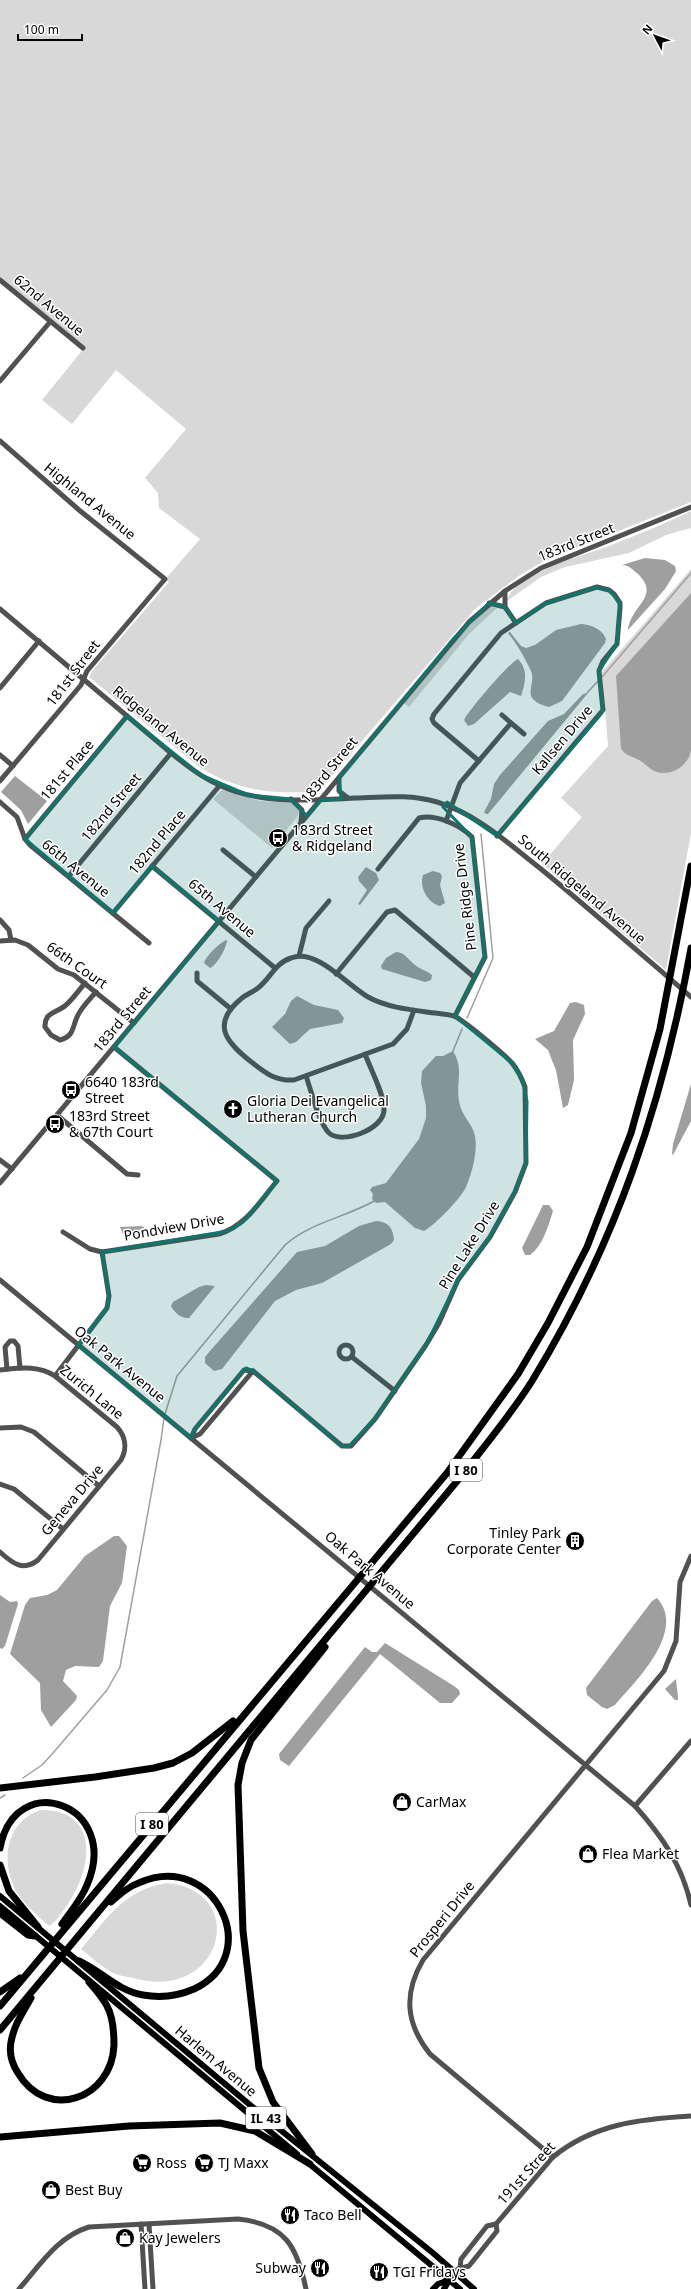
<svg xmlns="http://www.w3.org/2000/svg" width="691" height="2289" viewBox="0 0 691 2289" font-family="'Noto Sans',sans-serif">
  <rect width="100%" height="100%" fill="#fff"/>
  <!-- green -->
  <g fill="#d8d8d8">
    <path d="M0,0H691V502L546,560L520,575L475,609L320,790C314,792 306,792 299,792C262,794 229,786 198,766L89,677L93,670L169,582L167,581L168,576L200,539L159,508L158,493L145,478L186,429L116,370L72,424L42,400L85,347L0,277Z"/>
    <path d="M691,511V528L666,535L629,553L565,567L541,577L507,601C514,573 585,555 609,546C637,535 664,524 691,511Z"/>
    <path d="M691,569V833L666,970L542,864L582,817L561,798L608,746L602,672Z"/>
    <path d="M490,606L497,608L469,634L409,707L404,703L464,630Z"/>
    <path d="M222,790L260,801L293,803L300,811L297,817L272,848L213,799Z"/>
    <path d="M40,1810C103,1809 92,1873 65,1908C61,1914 55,1923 49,1926C38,1916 26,1906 17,1893C0,1862 5,1823 40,1810Z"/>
    <path d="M167,1883C249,1891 224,2000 137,1979C130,1977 120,1976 113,1973C102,1967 91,1957 81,1949C108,1918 123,1890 167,1883Z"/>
  </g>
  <!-- water -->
  <g fill="#9f9f9f">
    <path d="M645,558L665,560L675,566L676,571L665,589L628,630C631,605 661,597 638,574C633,570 629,565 622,565Z"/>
    <path d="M691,593V751C688,766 670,778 654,771C649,768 644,763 639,760C632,756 625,756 621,748L616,676Z"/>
    <path d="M581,624C592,625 602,629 606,639L605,643L562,701L549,707C518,699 537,686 531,671C525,658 517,644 508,633L510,632L521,646L526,648L535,645L556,630Z"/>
    <path d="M518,659C529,671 525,683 521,696L510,692L474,724L468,726L464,720C469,710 510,662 518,659Z"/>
    <path d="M588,693L488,814H486L484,812L491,799L494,784L500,775L548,721L564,714L583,694Z"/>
    <path d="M15,776L47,801L28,824L21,810L1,792Z"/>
    <path d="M366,867L376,873L379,880L360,905L358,904L367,890L359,881L358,877Z"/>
    <path d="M433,871L440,873L442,876L440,885L445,903L440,906C428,903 419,888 423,875Z"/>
    <path d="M227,940C227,947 217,965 210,968L204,963C205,957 221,941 227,940Z"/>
    <path d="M396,952C406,953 407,959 415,965C420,969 427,971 432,975L431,980L425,982L382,969L381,966L386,958Z"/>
    <path d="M297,996L314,1005L338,1010L344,1018L342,1023L310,1029L296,1042L290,1044L272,1027L285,1014L291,1001Z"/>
    <path d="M576,1002L584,1005L585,1014L573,1040L574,1080L568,1105L563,1108L556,1070L551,1058L548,1050L535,1039L554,1031L570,1003Z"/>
    <path d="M453,1051C464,1069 456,1081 459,1101C461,1116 472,1122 475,1136C478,1151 472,1173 466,1187C462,1197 434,1226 424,1231L415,1228L385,1202L376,1203L372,1199L373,1194L370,1190L372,1187L386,1183L419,1139L426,1118V1106L421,1083L422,1071L436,1056H443Z"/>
    <path d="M691,1084V1121L673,1155L672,1154L673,1144Z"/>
    <path d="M543,1205H549L553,1211C548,1227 543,1245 530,1255H525L522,1248Z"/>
    <path d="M376,1221C388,1222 393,1227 394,1240L391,1244L322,1283L296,1290L275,1301L222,1369L214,1371L205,1363V1357L210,1351L297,1252L325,1246L359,1226Z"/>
    <path d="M141,1226L144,1227V1233L123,1234L120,1227Z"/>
    <path d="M206,1285L215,1286L189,1318C181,1319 174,1312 171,1306L173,1302L199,1287Z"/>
    <path d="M114,1536H119L127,1546L122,1583L110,1606L103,1661L99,1667L75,1666L66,1670L63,1681L77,1696L76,1700L51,1727L41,1710L40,1683L10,1654L25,1605L30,1598L47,1595L57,1590L85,1556Z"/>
    <path d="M0,1595L10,1602L17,1601L18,1604L5,1646L2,1649L0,1648Z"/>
    <path d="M657,1598C687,1631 636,1681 615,1705L607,1709L602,1707L587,1695L586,1688L652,1601Z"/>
    <path d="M385,1643L454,1686L459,1690L460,1694L452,1703H440L380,1654L289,1766L280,1760L279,1754L365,1647L372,1652H377Z"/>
    <path d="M676,1679L678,1697V1700H675L665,1689Z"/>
  </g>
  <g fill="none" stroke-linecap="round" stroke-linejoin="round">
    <!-- stream -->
    <g stroke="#9f9f9f" stroke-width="1.5">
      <path d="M602,677L691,573"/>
      <path d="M587,693L598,681"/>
      <path d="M467,1018L493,958L481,834"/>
      <path d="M453,1051L462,1029"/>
      <path d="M165,1414L177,1376L285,1245C311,1222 347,1217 376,1200"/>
      <path d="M23,1778L42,1765L53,1753L107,1690L120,1667L161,1440L164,1418"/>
      <path d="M0,1798L5,1795"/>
    </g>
    <!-- minor -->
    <g stroke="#515151" stroke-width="5">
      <path d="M0,280L83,348"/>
      <path d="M0,381L50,322"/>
      <path d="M0,441L79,510L165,579L87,671L81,685L0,781"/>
      <path d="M489,603L505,607V591"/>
      <path d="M505,607L516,623"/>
      <path d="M0,609L171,753C186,765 201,777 219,785C260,805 312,800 356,798C383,797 411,794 437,802C477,814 509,844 541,869C592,911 641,954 691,997"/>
      <path d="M0,688L39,641"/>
      <path d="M502,715L511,723"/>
      <path d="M0,755L13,766"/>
      <path d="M479,761L434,723L432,719L434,714L501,633L546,603L597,587L609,590L614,594L620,603V608L617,644L603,661L599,671L603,710L497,836"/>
      <path d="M339,778V791L348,798"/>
      <path d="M291,799L302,810L301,822"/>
      <path d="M0,802L17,817L25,839L30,845L149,943"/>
      <path d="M446,821L460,783L511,723L524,734"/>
      <path d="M25,839L127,716"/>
      <path d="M223,850L256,877"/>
      <path d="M152,866L275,968"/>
      <path d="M378,869L419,818C436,814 460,825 472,837L485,957L455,1016"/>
      <path d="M69,876L171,753"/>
      <path d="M113,913L220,785"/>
      <path d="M0,920L9,930L11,940"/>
      <path d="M0,941L15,940L28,945L58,969L74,975L134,1023"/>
      <path d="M299,956L306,928L329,901"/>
      <path d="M197,973V981L231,1009"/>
      <path d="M336,974L387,912L395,910L474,977"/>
      <path d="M85,983C79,990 73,999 66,1005C57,1013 44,1012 45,1027L51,1035L60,1040C75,1036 72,1026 78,1015C82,1007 90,999 96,992"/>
      <path d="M306,1076C311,1090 319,1124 329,1133C342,1145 385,1129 384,1109C384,1094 371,1070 365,1054"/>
      <path d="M57,1115L127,1174L138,1175"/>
      <path d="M0,1160L12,1169"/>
      <path d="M0,1183L469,622L505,591L541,568L691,507"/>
      <path d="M63,1232L90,1249L102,1252L219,1234C246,1226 260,1201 277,1181L114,1047"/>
      <path d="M0,1280L635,1806C662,1836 682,1865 691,1905"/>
      <circle cx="346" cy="1352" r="7"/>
      <path d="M352,1357L395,1391"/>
      <path d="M7,1369L5,1347L10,1341H14L18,1346L20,1368"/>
      <path d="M0,1370C20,1368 38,1365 55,1376L117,1427C126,1437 127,1449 121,1460L38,1560C23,1572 12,1563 0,1552"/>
      <path d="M55,1376L107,1308L109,1296L102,1252"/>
      <path d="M0,1428L21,1427L34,1432L99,1486"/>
      <path d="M191,1438L195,1429L244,1370L253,1371L342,1446H351L375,1419L426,1345L439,1323L458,1280L490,1237L515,1192L526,1163L525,1087C522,1079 518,1070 512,1063C504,1054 467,1023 456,1017C451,1014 442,1014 435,1013C413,1010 388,1008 368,997C346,984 316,948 291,958C275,963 270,979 258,988C253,992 247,994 242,998C209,1025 227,1043 254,1064C267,1074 276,1081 294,1080L393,1044L407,1029L414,1010"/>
      <path d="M191,1438L200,1434L253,1371"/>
      <path d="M0,1484L14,1489L63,1529"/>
      <path d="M635,1806L691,1741"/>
      <path d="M553,2157L430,2054C406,2024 403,1994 423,1960L664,1671L676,1641L680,1582L691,1556"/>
      <path d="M141,2224L145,2289"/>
      <path d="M149,2224L153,2289"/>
      <path d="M460,2268L461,2259L487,2226L496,2224L553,2157C593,2124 640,2119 691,2116"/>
      <path d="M458,2269L469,2266L497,2231L496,2224"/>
      <path d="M19,2289C40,2265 57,2237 89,2227L238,2219C285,2224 297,2246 306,2289"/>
    </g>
    <!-- major -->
    <g stroke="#000" stroke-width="6">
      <path d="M0,1896L273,2124L433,2253L474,2289"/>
      <path d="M0,1906L297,2154"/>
      <path d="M307,2162L460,2289"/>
      <path d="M433,2289L438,2284L449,2280"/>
      <path d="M444,2289L451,2277"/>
    </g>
    <!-- highway -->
    <g stroke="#000" stroke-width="7">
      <path d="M0,1788L95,1777L154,1768L173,1763L192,1753L233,1721"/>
      <path d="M0,1848C15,1767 122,1804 87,1885C81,1900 71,1911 62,1924"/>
      <path d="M0,1865L9,1891L38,1927"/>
      <path d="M0,1913L28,1935L35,1936"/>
      <path d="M79,1961C101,1971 118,1991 143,1995C160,1998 178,1996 194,1989C265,1956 215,1851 141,1882C129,1886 120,1894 111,1902"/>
      <path d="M0,1992L20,1978"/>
      <path d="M31,1998C23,2012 14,2025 11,2042C9,2053 12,2064 18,2073C47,2122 112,2099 114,2045C114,2033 113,2017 107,2006C103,1998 95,1989 89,1982"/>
      <path d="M0,2006L447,1473L518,1374L548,1323L587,1247L631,1133L660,1029L691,866"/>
      <path d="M0,2030L458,1480C483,1448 510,1416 532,1381C615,1245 663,1104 691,948"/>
      <path d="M0,2137L129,2126L220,2123L255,2131L310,2164"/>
      <path d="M312,2154L273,2102L259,2068L243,1931L238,1785L242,1763L251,1740L325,1647"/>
    </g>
  </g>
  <!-- marked area -->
  <path fill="#0f766e" fill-opacity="0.2" stroke="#0f766e" stroke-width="3" stroke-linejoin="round" d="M597,587L609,590L620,603L617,644L599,671L603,710L601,714L497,836L447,802L443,807L472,837L485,957L455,1016L512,1063L522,1078L527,1101L526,1163L515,1192L490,1237L458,1280L426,1345L375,1419L348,1447L342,1446L253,1371L246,1368L195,1429L191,1438L78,1345L107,1308L109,1296L102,1252L228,1231L243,1222L277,1181L114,1047L219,921L152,866L113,913L25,839L127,716L201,775L248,795L291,799L307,816L321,800L341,799L339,778L454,638L489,603L505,607L516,623L546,603Z"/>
  <!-- icons -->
  <defs>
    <g id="bus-disc" transform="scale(1)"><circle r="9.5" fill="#000" stroke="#fff"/><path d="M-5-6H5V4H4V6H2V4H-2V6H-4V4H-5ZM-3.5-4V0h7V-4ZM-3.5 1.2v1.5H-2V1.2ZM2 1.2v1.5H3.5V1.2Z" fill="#fff"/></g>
    <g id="church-disc" transform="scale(1)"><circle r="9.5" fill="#000" stroke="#fff"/><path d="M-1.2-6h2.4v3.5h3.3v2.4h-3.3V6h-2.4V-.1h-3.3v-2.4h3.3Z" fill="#fff"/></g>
    <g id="building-disc" transform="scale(1)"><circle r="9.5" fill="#000" stroke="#fff"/><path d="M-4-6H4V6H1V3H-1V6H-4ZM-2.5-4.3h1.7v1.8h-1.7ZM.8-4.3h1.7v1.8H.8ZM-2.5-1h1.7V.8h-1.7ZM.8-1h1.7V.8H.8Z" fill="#fff"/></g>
    <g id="shop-disc" transform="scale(1)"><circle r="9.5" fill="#000" stroke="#fff"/><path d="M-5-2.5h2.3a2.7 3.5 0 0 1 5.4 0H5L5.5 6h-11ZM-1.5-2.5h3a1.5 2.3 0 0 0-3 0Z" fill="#fff"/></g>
    <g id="supermarket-disc" transform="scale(1)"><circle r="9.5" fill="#000" stroke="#fff"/><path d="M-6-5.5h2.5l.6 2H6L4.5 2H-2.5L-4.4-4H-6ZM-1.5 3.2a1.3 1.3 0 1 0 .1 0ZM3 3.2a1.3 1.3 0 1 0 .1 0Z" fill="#fff"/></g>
    <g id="restaurant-disc" transform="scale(1)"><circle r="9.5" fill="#000" stroke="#fff"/><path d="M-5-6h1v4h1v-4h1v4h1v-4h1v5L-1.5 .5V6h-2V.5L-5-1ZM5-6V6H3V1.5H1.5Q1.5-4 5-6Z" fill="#fff"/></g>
  </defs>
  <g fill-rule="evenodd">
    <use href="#bus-disc" x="278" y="838"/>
    <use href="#bus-disc" x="71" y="1090"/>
    <use href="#church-disc" x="233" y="1109"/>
    <use href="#bus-disc" x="55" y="1124"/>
    <use href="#building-disc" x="575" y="1541"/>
    <use href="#shop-disc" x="402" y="1802"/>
    <use href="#shop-disc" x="588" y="1854"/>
    <use href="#supermarket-disc" x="142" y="2163"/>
    <use href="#supermarket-disc" x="204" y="2163"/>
    <use href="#shop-disc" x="51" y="2190"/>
    <use href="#restaurant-disc" x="290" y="2215"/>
    <use href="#shop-disc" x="125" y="2238"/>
    <use href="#restaurant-disc" x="320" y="2268"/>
    <use href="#restaurant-disc" x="379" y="2272"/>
  </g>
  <g text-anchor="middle" stroke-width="3" stroke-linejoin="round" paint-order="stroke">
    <!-- shield labels -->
    <g fill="#fff" stroke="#4c4c4c" stroke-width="1">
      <rect x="450" y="1459" width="32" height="22" rx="3"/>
      <rect x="136" y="1813" width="32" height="22" rx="3"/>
      <rect x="246" y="2107" width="40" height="22" rx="3"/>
    </g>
    <g font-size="13" font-weight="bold" fill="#000">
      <text x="466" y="1475">I 80</text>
      <text x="152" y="1829">I 80</text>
      <text x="266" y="2123">IL 43</text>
    </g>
    <!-- street labels -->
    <g font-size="14" fill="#000" stroke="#fff">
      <text transform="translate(49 305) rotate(40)" y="5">62nd Avenue</text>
      <text transform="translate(90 501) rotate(39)" y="5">Highland Avenue</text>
      <text transform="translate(576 542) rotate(-22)" y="5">183rd Street</text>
      <text transform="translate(73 673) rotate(-53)" y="5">181st Street</text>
      <text transform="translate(161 726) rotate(39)" y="5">Ridgeland Avenue</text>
      <text transform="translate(562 740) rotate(-50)" y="5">Kallsen Drive</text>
      <text transform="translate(67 770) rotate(-50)" y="5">181st Place</text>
      <text transform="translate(329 770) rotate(-51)" y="5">183rd Street</text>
      <text transform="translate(111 807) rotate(-50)" y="5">182nd Street</text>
      <text transform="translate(157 842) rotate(-50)" y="5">182nd Place</text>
      <text transform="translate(76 868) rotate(39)" y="5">66th Avenue</text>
      <text transform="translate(582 889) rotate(40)" y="5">South Ridgeland Avenue</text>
      <text transform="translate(465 897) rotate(-97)" y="5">Pine Ridge Drive</text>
      <text transform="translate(222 908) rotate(40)" y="5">65th Avenue</text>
      <text transform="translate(77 965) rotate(35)" y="5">66th Court</text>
      <text transform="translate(122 1019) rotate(-50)" y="5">183rd Street</text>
      <text transform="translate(174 1227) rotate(-10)" y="5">Pondview Drive</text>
      <text transform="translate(469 1245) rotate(-58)" y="5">Pine Lake Drive</text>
      <text transform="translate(120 1364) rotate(39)" y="5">Oak Park Avenue</text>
      <text transform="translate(92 1392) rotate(39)" y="5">Zurich Lane</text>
      <text transform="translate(72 1500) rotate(-50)" y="5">Geneva Drive</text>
      <text transform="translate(370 1570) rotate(40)" y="5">Oak Park Avenue</text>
      <text transform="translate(442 1919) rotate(-51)" y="5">Prosperi Drive</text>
      <text transform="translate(216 2061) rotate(40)" y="5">Harlem Avenue</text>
      <text transform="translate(526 2173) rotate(-48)" y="5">191st Street</text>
    </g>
    <!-- poi labels -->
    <g font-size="14" fill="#000" stroke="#fff" text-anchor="start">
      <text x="292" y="835">183rd Street<tspan x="292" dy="16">&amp; Ridgeland</tspan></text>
      <text x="85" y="1087">6640 183rd<tspan x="85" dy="16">Street</tspan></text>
      <text x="247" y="1106">Gloria Dei Evangelical<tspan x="247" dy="16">Lutheran Church</tspan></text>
      <text x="69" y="1121">183rd Street<tspan x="69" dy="16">&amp; 67th Court</tspan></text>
      <text x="561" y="1538" text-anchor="end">Tinley Park<tspan x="561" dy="16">Corporate Center</tspan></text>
      <text x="416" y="1807">CarMax</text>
      <text x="602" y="1859">Flea Market</text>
      <text x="156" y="2168">Ross</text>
      <text x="218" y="2168">TJ Maxx</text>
      <text x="65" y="2195">Best Buy</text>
      <text x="304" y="2220">Taco Bell</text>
      <text x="139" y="2243">Kay Jewelers</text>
      <text x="306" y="2273" text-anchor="end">Subway</text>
      <text x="393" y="2277">TGI Fridays</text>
    </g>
  </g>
  <!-- north arrow -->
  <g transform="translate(655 36) rotate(311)" stroke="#ffffff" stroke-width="3" paint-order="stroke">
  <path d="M0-3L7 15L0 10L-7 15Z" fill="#000000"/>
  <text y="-6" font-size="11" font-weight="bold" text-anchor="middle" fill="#000000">N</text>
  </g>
  <!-- scale -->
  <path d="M18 34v6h64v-6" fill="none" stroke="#000000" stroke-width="2"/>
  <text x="24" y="34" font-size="12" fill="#000000" stroke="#ffffff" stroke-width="3" paint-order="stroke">100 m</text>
</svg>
